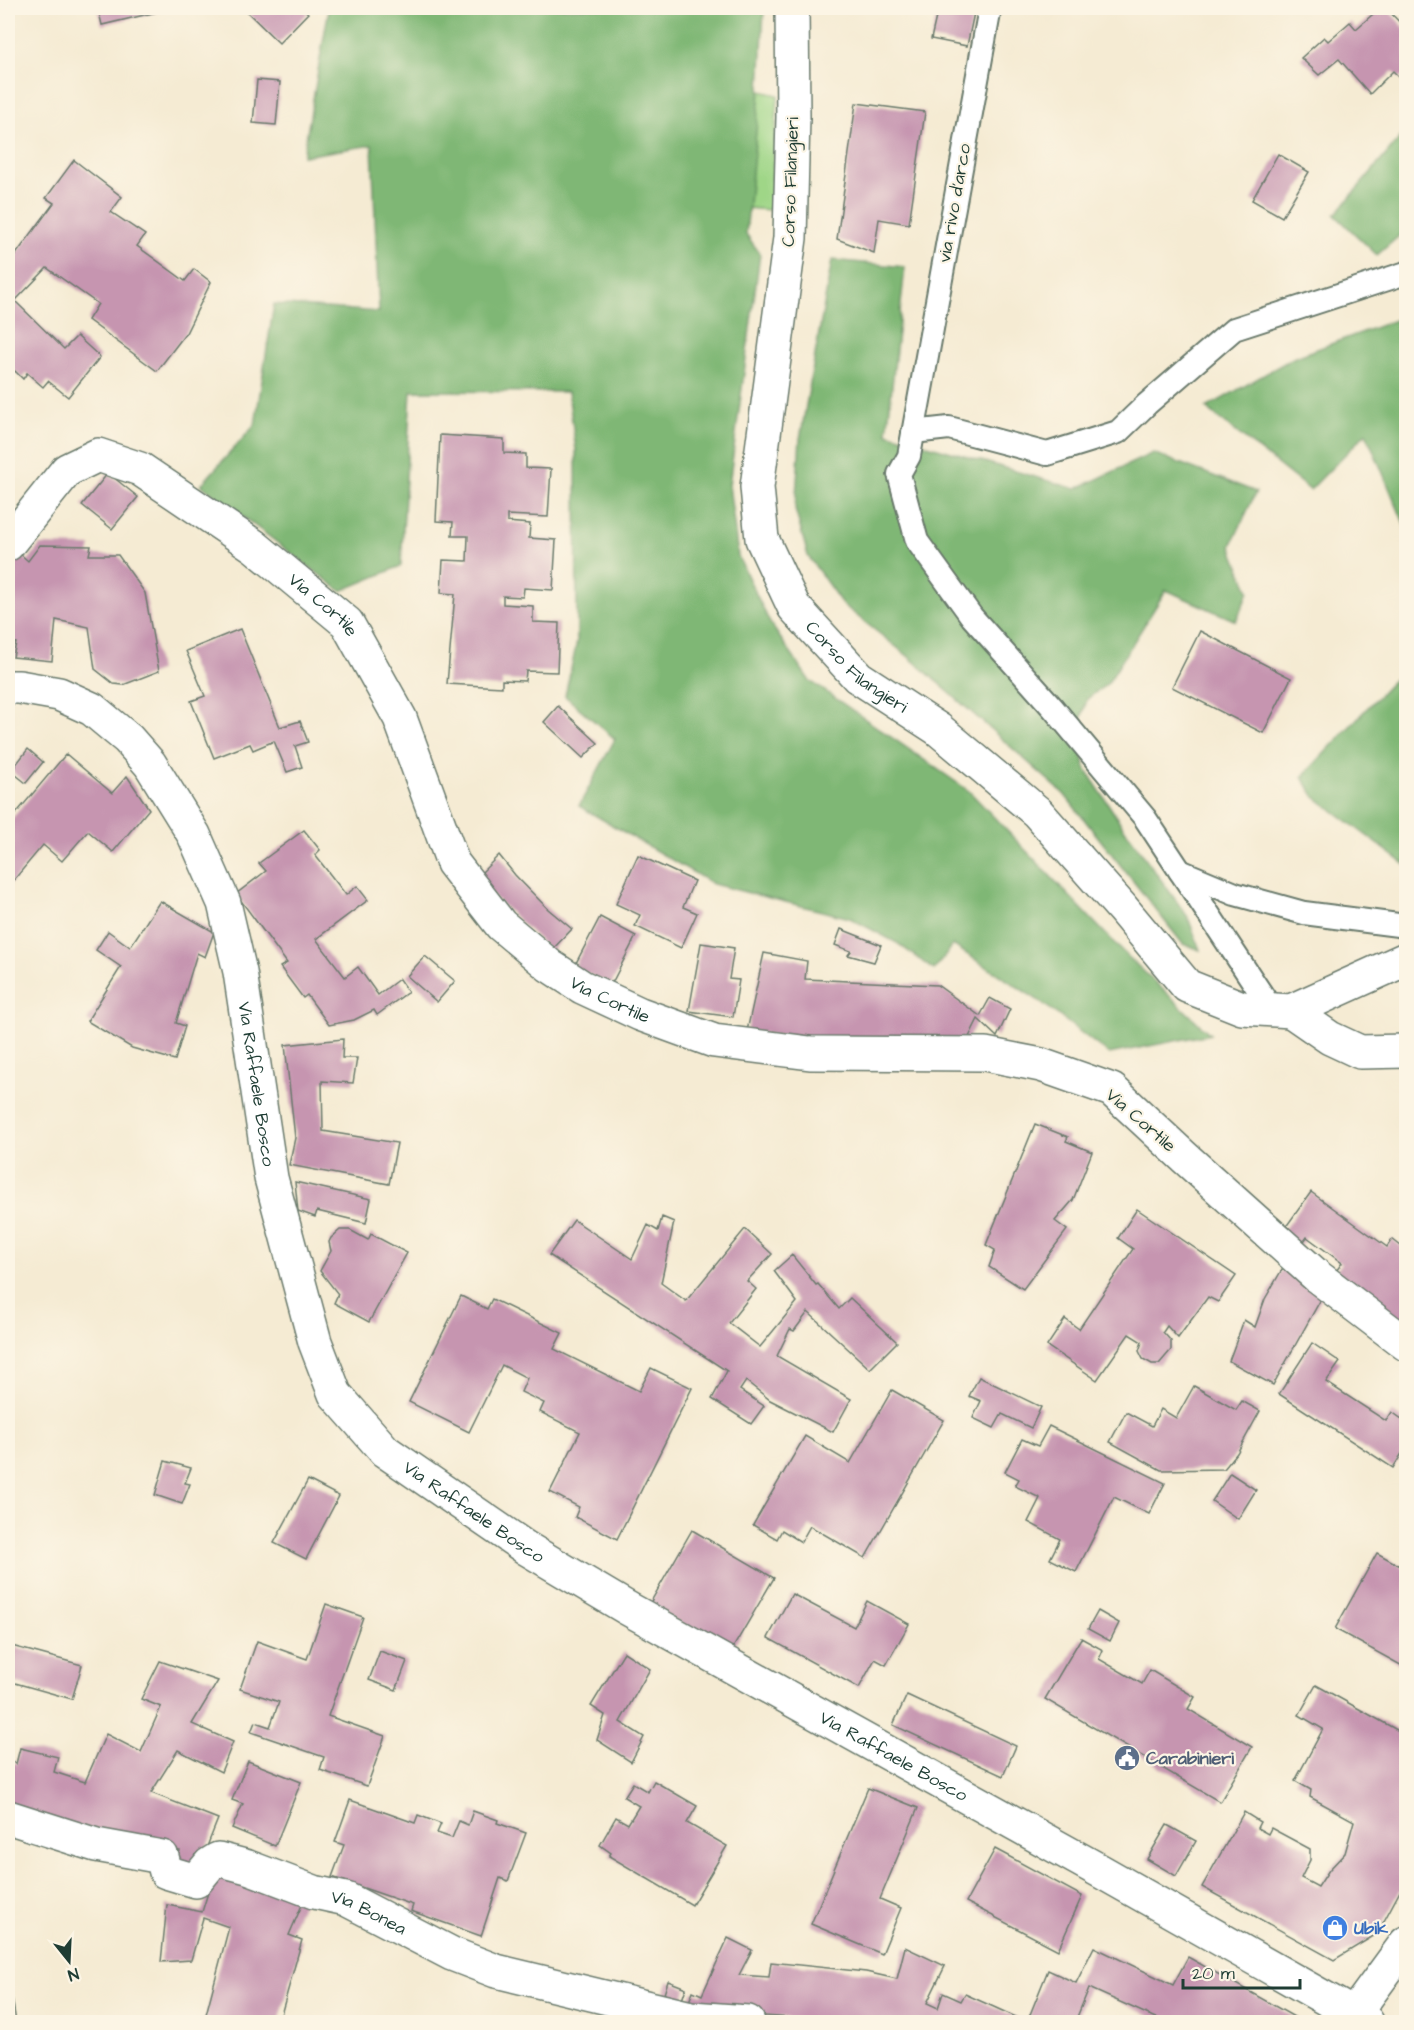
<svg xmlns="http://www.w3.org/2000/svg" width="1414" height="2030" viewBox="0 0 1414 2030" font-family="'Architects Daughter',sans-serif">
  <rect width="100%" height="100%" fill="#fcf5e5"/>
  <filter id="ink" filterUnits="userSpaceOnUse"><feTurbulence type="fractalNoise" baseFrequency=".0167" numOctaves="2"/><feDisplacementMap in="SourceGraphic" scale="12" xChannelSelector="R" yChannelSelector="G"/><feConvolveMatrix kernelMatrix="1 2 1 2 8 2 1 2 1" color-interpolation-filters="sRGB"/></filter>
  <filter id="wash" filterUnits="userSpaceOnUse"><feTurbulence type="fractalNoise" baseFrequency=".008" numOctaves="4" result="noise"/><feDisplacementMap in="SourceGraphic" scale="24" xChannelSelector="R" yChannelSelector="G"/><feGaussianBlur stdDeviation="1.35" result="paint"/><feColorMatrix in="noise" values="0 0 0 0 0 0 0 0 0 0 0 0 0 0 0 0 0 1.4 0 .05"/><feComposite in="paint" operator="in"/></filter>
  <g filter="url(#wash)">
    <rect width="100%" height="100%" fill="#f5ebd3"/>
    <!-- green -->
    <path fill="#9fd687" stroke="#5f8a5e" stroke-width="1.5" d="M760,91L778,95L770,210L747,208Z"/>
    <!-- forest -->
    <g fill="#7fb774" stroke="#4f7a54" stroke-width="1.5">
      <path d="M329,8H764L760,91L746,234L760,254L729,485L738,556L770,623L809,680L969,791L1121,950L1210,1034L1109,1054L1041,1002L953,945L934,970L897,943L850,918L713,884L579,806L615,739L565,696L577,642L576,450L568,392L411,391L401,566L341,591L201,485L255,425L274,304L379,312L372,145L303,156Z"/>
      <path d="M1406,131V230L1377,255L1335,215Z"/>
      <path d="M832,260L905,267L887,433L1076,489L1153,453L1256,492L1231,546L1249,591L1236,621L1166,590L1108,683L1087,699L1079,726L1085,768L1123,827L1188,917L1200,950L1183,944L1064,794L909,657L842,604L808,556L795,509L800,439Z"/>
      <path d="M1406,316V528L1366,433L1310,490L1206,408L1293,358Z"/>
      <path d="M1406,667V865L1315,797L1302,777Z"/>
    </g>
    <g id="blocks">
      <!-- building -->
      <g fill="#c695b0">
        <path d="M98,8H170V9L102,25Z"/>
        <path d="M243,8H302L308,13L279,43Z"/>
        <path d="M938,8H975L967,46L931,39Z"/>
        <path d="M1380,8H1386L1406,29V73L1400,78L1393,71L1370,94L1339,59L1319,75L1301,58L1324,37L1328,41L1350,22L1356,29Z"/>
        <path d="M257,80L280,82L276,125L253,123Z"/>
        <path d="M856,103L925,112L909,224L879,219L874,253L837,239Z"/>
        <path d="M1278,154L1309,172L1282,217L1252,200Z"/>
        <path d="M74,160L122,197L111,212L145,235L137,246L185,281L194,269L211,282L186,333L157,371L88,320L98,304L47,268L15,301L64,349L77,336L100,357L68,397L48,381L43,387L27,373L23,379L15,371L8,378V265L54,203L46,198Z"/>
        <path d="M440,435L504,439V453L526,454V468L551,469L548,517L507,515V522L530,524L529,538L556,540L553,590L524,588L523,597L503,596V604L533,606V622L559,623L557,672L526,671L525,681L502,680V687L447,684L455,594L441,593L443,560L467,561L468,536H452L453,522L436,521Z"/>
        <path d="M108,473L138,497L112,529L82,505Z"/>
        <path d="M40,545L91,546L89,555H118L145,593L159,671L123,685L114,684L95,669L89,627L56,620L52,661L13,657L16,643L8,642V564L18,552L28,561Z"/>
        <path d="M240,629L280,727L300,721L308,742L295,746L302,767L287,772L274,741L253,750L250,744L214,758L191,701L205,696L186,651Z"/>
        <path d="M1200,631L1291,678L1263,733L1172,687Z"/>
        <path d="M558,706L598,743L583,758L544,722Z"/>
        <path d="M28,749L43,762L26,783L11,771Z"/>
        <path d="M66,754L112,793L127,776L149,809L113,852L88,831L62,861L43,845L8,887V821L9,822Z"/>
        <path d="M304,830L320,850L315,855L346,895L357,886L368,900L316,939L345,977L358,967L378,995L399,979L408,992L377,1015L374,1010L354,1020L329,1025L307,995L303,998L280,967L287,963L236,894L266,871L259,863Z"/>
        <path d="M499,855L515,875L548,909L572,929L551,951L490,893L478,876Z"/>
        <path d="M638,855L694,881L683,907L697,913L681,948L635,926L640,915L616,904Z"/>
        <path d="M160,901L214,932L205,957L197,953L176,1023L185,1026L175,1060L132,1048L87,1021L121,967L96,950L108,931L130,947Z"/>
        <path d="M600,917L636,936L611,985L574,967Z"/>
        <path d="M841,929L881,945L874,962L848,955L851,951L835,945Z"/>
        <path d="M701,943L734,948L729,979L739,980L733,1017L689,1011Z"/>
        <path d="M764,953L807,961L805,979L937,985L980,1016L990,998L1010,1009L997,1037L978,1019L967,1041L843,1045L747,1031Z"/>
        <path d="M425,956L455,981L437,1002L407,976Z"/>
        <path d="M343,1039L342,1058H357L353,1083L322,1081L323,1131L397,1143L389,1184L289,1165L295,1138L285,1045Z"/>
        <path d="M1035,1124L1068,1137L1066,1141L1092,1152L1073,1200L1055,1221L1067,1230L1023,1289L989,1267L995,1250L986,1245Z"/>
        <path d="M295,1182L371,1199L366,1223L317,1211L315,1217L298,1211Z"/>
        <path d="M1311,1192L1387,1247L1392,1239L1406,1250V1333L1331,1278L1342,1263L1307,1237L1299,1248L1280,1235Z"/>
        <path d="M1137,1209L1236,1276L1218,1302L1208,1297L1178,1338L1167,1326L1163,1332L1171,1341V1350L1159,1364H1152L1143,1359L1139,1351L1142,1342L1129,1334L1097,1380L1047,1346L1065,1319L1079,1329L1133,1249L1118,1238Z"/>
        <path d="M662,1217L674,1222L661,1283L686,1301L745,1229L772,1254L747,1281L756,1289L729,1323L760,1347L797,1302L774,1271L792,1255L816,1285L818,1284L839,1309L850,1298L897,1342L870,1369L808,1312L794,1331L790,1329L777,1356L851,1399L833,1432L770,1400L746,1381L740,1390L764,1406L751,1424L712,1399L727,1371L549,1255L574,1220L632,1259L648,1225L658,1231Z"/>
        <path d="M340,1230H350L368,1240L371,1234L407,1253L369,1322L334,1303L338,1294L320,1271L331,1251L329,1242L331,1238Z"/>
        <path d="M1284,1266L1326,1290L1273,1385L1229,1361L1244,1320L1255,1327L1265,1299Z"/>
        <path d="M461,1296L487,1309L492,1299L562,1333L554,1349L639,1391L651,1368L692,1388L617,1539L575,1517L579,1507L550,1492L580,1432L540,1412L544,1403L521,1392L527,1378L502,1365L469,1432L409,1402Z"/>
        <path d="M1312,1343L1340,1362L1326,1382L1386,1421L1392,1412L1406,1422V1447L1393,1468L1279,1394Z"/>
        <path d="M979,1377L1041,1407L1031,1428L1002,1414L994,1428L973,1418L981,1401L969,1396Z"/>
        <path d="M1194,1386L1236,1410L1242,1401L1260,1411L1237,1453L1224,1469L1161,1470L1110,1442L1126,1412L1152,1426L1161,1409L1176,1418Z"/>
        <path d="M892,1390L944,1420L865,1558L810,1526L801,1542L782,1530L777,1539L753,1525L805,1436L850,1463Z"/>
        <path d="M1049,1426L1165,1483L1149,1514L1114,1497L1076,1572L1050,1559L1060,1539L1028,1522L1040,1498L1015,1486L1019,1479L1005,1472L1022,1439L1038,1446Z"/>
        <path d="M165,1461L191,1468L185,1483L190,1484L182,1504L155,1495Z"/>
        <path d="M1230,1473L1256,1490L1238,1519L1212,1501Z"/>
        <path d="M308,1480L339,1496L306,1559L274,1543Z"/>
        <path d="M692,1530L774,1578L730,1653L649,1605Z"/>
        <path d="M1377,1553L1406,1569V1668L1335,1629Z"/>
        <path d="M792,1594L854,1627L867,1601L909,1624L886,1665L875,1659L859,1688L768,1638Z"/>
        <path d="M326,1604L363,1617L328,1716L385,1736L367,1786L320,1770L324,1757L251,1732L255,1722L270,1727L279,1702L240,1689L257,1641L307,1659Z"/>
        <path d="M1098,1611L1119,1623L1110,1641L1088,1629Z"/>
        <path d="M1081,1638L1103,1650L1099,1659L1142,1684L1150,1670L1195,1697L1188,1709L1252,1747L1220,1802L1045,1699Z"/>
        <path d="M8,1645L82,1665L72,1699L8,1681Z"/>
        <path d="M380,1651L407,1661L396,1690L369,1680Z"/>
        <path d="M624,1652L650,1669L620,1722L644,1737L631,1762L597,1740L605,1715L591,1706Z"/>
        <path d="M160,1661L218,1681L192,1724L233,1742L221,1772L178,1750L151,1793L218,1819L196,1874L172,1869L180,1851L95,1835L8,1806V1760L16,1764L20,1748L58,1757L54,1772L85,1782L106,1734L141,1752L161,1707L141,1699Z"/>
        <path d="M1316,1685L1406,1735V1880L1377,1934L1334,1960L1202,1887L1244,1812L1260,1822L1257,1828L1268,1834L1271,1828L1310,1849V1860L1301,1878L1318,1887L1329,1870L1345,1853L1354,1821L1310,1797L1311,1790L1295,1781L1323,1729L1299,1715Z"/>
        <path d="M907,1695L1016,1746L1003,1776L893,1725Z"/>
        <path d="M248,1761L301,1782L275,1846L232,1828L243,1804L232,1800Z"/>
        <path d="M654,1781L697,1806L687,1823L727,1846L692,1905L609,1856L611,1853L600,1845L616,1817L628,1824L639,1806L624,1797L633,1783L648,1792Z"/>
        <path d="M868,1788L918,1808L880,1899L901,1908L882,1954L811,1924Z"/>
        <path d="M350,1800L415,1823L418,1815L441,1824L437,1833L452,1838L459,1821L468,1825L473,1811L498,1820L497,1823L526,1833L508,1881L500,1878L481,1936L411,1911L413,1905L332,1877L344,1845L335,1842Z"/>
        <path d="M1167,1825L1196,1841L1176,1876L1147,1859Z"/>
        <path d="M995,1849L1082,1896L1058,1950L966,1902Z"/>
        <path d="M216,1867L305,1898L289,1935L302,1940L279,2022H204L229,1927L203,1918L191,1960L161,1962L167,1905L202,1912Z"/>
        <path d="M728,1938L752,1950L739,1975L769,1977L771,1962L866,1972L897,1979L905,1947L945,1966L927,2003L938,2008L943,1993L961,2001L965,1994L1027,2022L1048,1970L1076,1983L1094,1947L1173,1985L1188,1957L1303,2022H1158L1160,2020L1089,1988L1075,2022H845L686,2010L693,1991L702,1995Z"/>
        <path d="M8,1978H9L16,2022H8Z"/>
        <path d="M668,1981L686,1988L682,2000L664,1994Z"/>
      </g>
    </g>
  </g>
  <g filter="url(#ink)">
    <use href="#blocks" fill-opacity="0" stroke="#6a7a6c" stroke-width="1.5"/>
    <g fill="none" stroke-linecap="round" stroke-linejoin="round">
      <!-- service casing -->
      <g stroke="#6a7a6c" stroke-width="26">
        <g id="service">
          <path d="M990,8L909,456L899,474L917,541L972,617L1053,708L1145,818L1272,1010"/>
          <path d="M913,432L949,428L1047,454L1118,432L1147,404L1234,329L1406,273"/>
          <path d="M1180,871L1235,894L1304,913L1406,926"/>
        </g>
      </g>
      <!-- minor casing -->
      <g stroke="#6a7a6c" stroke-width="36">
        <g id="minor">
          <path id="s1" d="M8,544L67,470L98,455L140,469L254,546L347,623L400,718L453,863L501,925L550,966L582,987L640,1014L714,1041L810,1053L985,1054L1041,1065L1112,1090L1183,1156L1318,1277L1406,1344"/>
          <path d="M1291,1011L1330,1038L1360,1052L1406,1051"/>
          <path id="s2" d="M8,1817L96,1845L162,1857L166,1872L196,1881L210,1864L218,1859L248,1867L314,1892L346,1899L452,1954L496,1971L691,2018L748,2022"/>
        </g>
      </g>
      <!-- tertiary casing -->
      <g stroke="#6a7a6c" stroke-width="36">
        <g id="tertiary">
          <path id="s3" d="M792,8L793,117L790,238L757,487L762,539L794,607L858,677L938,729L1037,812L1122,908L1187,986L1242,1008L1291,1011L1406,959"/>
          <path id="s4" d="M8,687H19L59,694L92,709L128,739L150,764L194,835L224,903L240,972L271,1178L315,1342L335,1394L385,1451L526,1548L627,1608L1102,1872L1367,2022"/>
          <path d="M1354,2014L1406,1943"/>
        </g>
      </g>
      <!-- service -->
      <use href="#service" stroke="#fff" stroke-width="22"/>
      <!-- minor -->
      <use href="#minor" stroke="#fff" stroke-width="33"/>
      <!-- tertiary -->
      <use href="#tertiary" stroke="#fff" stroke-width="33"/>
    </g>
  </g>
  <!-- icons -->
  <defs>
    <g id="civic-disc" transform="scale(1.35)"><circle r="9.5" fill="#5c6f8a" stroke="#fcf5e5"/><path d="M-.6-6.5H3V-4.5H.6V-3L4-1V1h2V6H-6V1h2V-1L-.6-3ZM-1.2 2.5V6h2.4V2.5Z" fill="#fff"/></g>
    <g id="shop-disc" transform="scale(1.35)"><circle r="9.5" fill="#3f7fe0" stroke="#fcf5e5"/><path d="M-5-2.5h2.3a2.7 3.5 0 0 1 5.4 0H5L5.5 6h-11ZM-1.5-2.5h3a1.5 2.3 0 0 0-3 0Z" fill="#fff"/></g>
  </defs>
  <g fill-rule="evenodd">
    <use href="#civic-disc" x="1127" y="1758"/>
    <use href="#shop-disc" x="1335" y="1928"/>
  </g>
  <g text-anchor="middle" stroke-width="4.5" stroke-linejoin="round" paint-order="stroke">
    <!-- street labels -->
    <g font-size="18" fill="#1f3d34" stroke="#fcf5e5">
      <text transform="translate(790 182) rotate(-88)" y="6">Corso Filangieri</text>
      <text transform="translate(954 203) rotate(-80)" y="6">via rivo d'arco</text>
      <text dy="6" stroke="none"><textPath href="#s1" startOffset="402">Via Cortile</textPath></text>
      <text dy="6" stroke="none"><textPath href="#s3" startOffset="696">Corso Filangieri</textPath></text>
      <text dy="6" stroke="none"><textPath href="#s1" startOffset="906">Via Cortile</textPath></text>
      <text dy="6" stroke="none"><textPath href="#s4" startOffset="510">Via Raffaele Bosco</textPath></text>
      <text transform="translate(1141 1120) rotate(41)" y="6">Via Cortile</text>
      <text dy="6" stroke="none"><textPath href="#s4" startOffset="1014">Via Raffaele Bosco</textPath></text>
      <text dy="6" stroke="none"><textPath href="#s4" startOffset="1500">Via Raffaele Bosco</textPath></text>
      <text dy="6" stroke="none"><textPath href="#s2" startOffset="398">Via Bonea</textPath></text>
    </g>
    <!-- service labels -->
    <g font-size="18" font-weight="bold" fill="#4e5e75" stroke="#fcf5e5" text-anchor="start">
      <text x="1146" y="1764">Carabinieri</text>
    </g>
    <!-- shop labels -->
    <g font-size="18" font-weight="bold" fill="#366cbe" stroke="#fcf5e5" text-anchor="start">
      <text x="1354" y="1934">Ubik</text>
    </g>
  </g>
  <!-- margin -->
  <rect width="1414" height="2030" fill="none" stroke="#fcf5e5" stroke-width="30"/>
  <!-- north arrow -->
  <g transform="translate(69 1961) rotate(162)" stroke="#fcf5e5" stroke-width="4.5" paint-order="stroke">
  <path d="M0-4.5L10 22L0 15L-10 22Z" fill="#1f3d34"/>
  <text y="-9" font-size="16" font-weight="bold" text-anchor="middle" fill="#1f3d34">N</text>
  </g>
  <!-- scale -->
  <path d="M1183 1979v9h117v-9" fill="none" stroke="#1f3d34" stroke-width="3"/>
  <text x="1192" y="1979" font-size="18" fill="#1f3d34" stroke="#fcf5e5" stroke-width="4.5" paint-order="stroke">20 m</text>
</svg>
